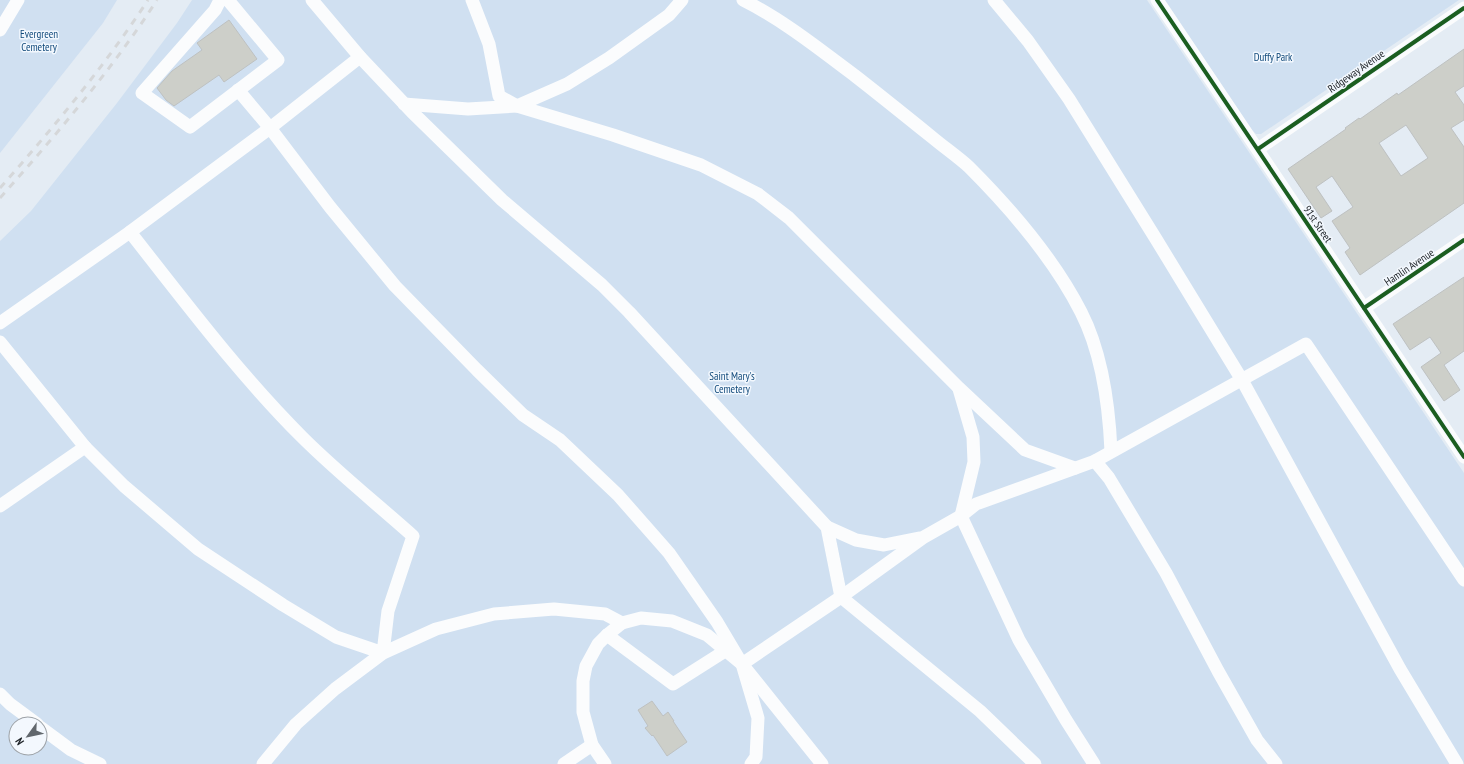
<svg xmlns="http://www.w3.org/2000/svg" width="1464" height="764" viewBox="0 0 1464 764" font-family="'PT Sans Narrow',sans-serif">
  <rect width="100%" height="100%" fill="#e4ecf4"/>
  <!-- green -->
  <g fill="#d0e0f1" fill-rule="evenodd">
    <path d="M0,0H117L103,23L0,153Z"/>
    <path d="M192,0H1147L1464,473V764H0V241L31,211L117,103L177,23ZM16,724H40V748H16Z"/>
    <path d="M1165,0H1459L1261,134H1256L1252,130Z"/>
  </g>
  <!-- building -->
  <g fill="#cdcfc9" stroke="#bec1c1" fill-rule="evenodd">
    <path d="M229,20L257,59L224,82L219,75L174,106L166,100L157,88L172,71L202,50L197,43Z"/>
    <path d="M1464,49V86L1455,92L1464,105V120L1451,128L1464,147V203L1360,275L1345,252L1350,248L1332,221L1353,207L1332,176L1316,187L1332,211L1321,218L1288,169L1346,129L1345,128L1359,118L1360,119L1397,93L1398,95ZM1406,125L1428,158L1401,176L1379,143Z"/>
    <path d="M1464,277V351L1444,365L1460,390L1444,401L1421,367L1441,353L1430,337L1410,350L1393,324Z"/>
    <path d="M652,701L663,716L668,712L674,721H673L687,742L667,756L653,735L652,736L645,728L648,726L638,710Z"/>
  </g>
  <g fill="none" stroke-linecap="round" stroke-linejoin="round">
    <!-- minor -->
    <g stroke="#fbfcfd" stroke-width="13">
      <path d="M220,0L215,10L142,93L190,127L278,60L228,0"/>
      <path d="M312,0L360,57L412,112L502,200L602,285L629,312L827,527L841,597L980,711L1035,764"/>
      <path d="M472,0L489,44L499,96L517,106L613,135L701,165L758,194L789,218L959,388L1025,450L1075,468"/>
      <path d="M743,0C783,20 819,49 854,75C881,96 907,117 933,138C945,148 958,157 969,167C1011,209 1054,259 1081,312C1102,353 1109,405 1111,451"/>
      <path d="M994,0L1028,41L1069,99L1156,239L1242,380L1400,669L1457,764"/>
      <path d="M1157,0L1464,457"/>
      <path d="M0,30L18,0"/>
      <path d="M238,90L270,128L330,207L395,286L477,370L523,415L560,440L618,495L669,553L717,622L742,664L822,764"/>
      <path d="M404,104L468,109L517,106L567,84L609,58L669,15L682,0"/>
      <path d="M1258,149L1464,8"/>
      <path d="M1364,308L1464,240"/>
      <path d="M0,323L130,232L270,128L360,57"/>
      <path d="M0,342L85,447L124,486L198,549L283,605L336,637L383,653L388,611L413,536C376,503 337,472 302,437C239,374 185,302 130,232"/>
      <path d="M959,389L973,437L974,462L961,516L1019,640L1066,720L1094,764"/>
      <path d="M1095,461L1109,478L1166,573L1218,671L1257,740L1276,764"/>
      <path d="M0,506L85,447"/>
      <path d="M827,527L856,540L884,545L919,538"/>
      <path d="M607,635L673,684L725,651"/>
      <path d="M742,664L841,597L924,537L961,516L976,504L1095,461L1306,344L1464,580"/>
      <path d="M0,694L10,704L37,724"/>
      <path d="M40,727L71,750L100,764"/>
      <path d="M263,764L296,724L335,689L383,653L436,629L494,614L554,609L605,614L622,623"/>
      <path d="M564,764L592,745"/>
      <path d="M605,764L592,745L583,712V681L586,666L598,644L607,635L622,623L641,618L672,621L707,635L742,664L758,718L756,757L751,764"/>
    </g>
    <!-- rail -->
    <g stroke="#d5d7d9" stroke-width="3" stroke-dasharray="7 7" stroke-linecap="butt">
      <path d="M0,188C53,128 104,67 148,0"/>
      <path d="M0,198C56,135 111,71 157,0"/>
    </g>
    <!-- cycleway casing -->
    <g stroke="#f3f8fe" stroke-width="6">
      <g id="cycleway">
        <path d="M1157,0L1464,457"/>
        <path d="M1258,149L1464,8"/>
        <path d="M1364,308L1464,240"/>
      </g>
    </g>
    <!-- cycleway -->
    <use href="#cycleway" stroke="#1b5e20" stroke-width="4"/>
  </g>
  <g text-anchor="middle" stroke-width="3" stroke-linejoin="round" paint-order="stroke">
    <!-- park labels -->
    <g font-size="11" fill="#114a7b" stroke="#f3f8fe">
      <text x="39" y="38">Evergreen<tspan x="39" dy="13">Cemetery</tspan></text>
      <text x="1273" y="61">Duffy Park</text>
      <text x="732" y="380">Saint Mary's<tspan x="732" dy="13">Cemetery</tspan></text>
    </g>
    <!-- street labels -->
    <g font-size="11" fill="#1b2025" stroke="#f3f8fe">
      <text transform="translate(1356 71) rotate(-35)" y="4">Ridgeway Avenue</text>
      <text transform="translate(1318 224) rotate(56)" y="4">91st Street</text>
      <text transform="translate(1409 267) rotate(-34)" y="4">Hamlin Avenue</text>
    </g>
  </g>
  <!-- north arrow -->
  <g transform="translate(28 736) rotate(237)"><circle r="19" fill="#f3f8fe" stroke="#9da2a7"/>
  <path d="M0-3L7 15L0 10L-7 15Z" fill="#61676d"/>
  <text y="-6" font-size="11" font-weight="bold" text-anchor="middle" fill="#1b2025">N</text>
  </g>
</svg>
